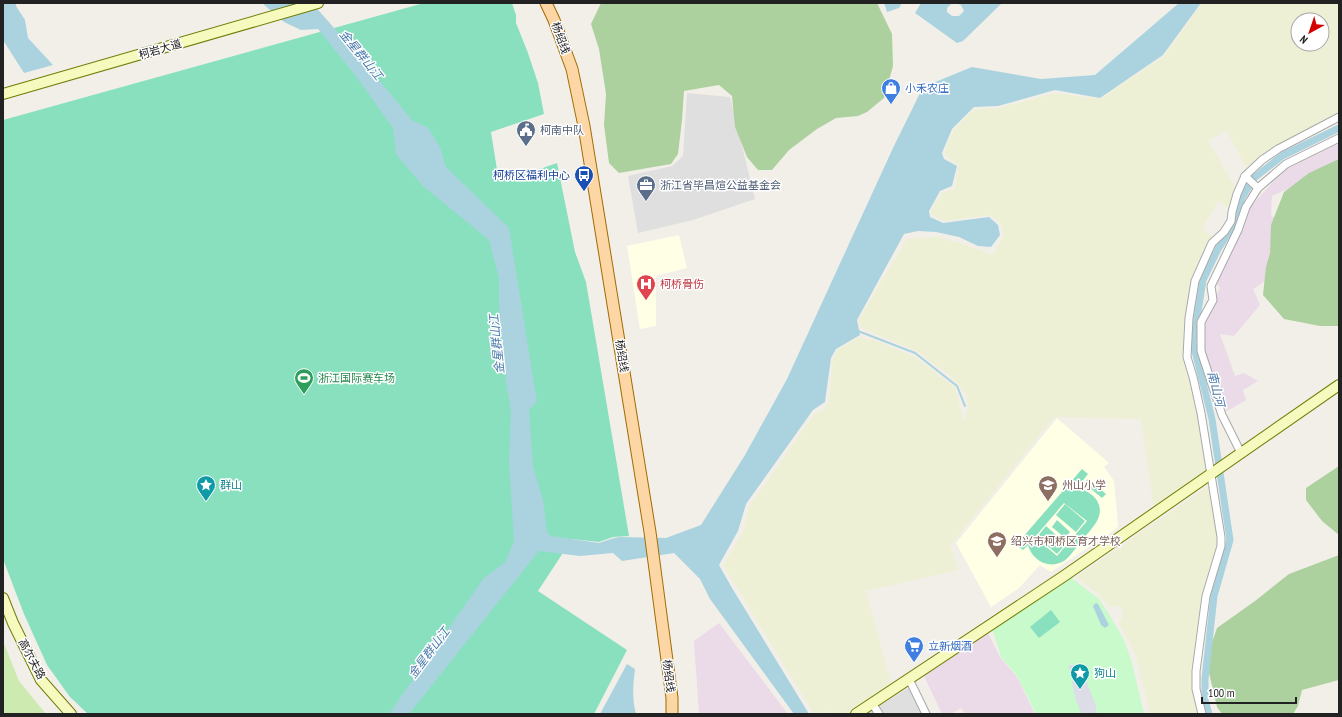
<svg xmlns="http://www.w3.org/2000/svg" width="1342" height="717" viewBox="0 0 1342 717" font-family="'PT Sans Narrow','Noto Sans SC',sans-serif">
  <rect width="100%" height="100%" fill="#f2efe9"/>
  <!-- residential -->
  <g fill="#e0dfdf">
    <path d="M687,93L730,97L755,199L693,220L638,233L628,176L672,166L683,156Z"/>
    <path d="M911,686L925,714H866Z"/>
  </g>
  <!-- industrial -->
  <g fill="#ebdbe8">
    <path d="M1339,141V166L1272,196L1271,215L1286,229L1267,280L1253,289L1260,305L1234,336L1220,334L1235,376L1244,373L1258,381L1243,390L1246,400L1227,411L1204,351L1203,322L1220,288L1215,281L1249,209L1285,168Z"/>
    <path d="M719,623L788,714H699L694,641Z"/>
    <path d="M988,633L1000,657L1017,677L1035,714H965L961,708L951,714H942L924,676Z"/>
  </g>
  <!-- education -->
  <g fill="#ffffe5">
    <path d="M679,235L687,268L656,276V326L640,329L627,246Z"/>
    <path d="M1057,418L1109,463L1104,467L1114,481L1118,525L1116,529L1051,572L1040,565L1019,588L991,607L956,543Z"/>
  </g>
  <!-- farmland -->
  <g fill="#eef0d5" fill-rule="evenodd">
    <path d="M1202,3H1339V115L1266,155L1247,169L1226,130L1208,141L1237,190L1230,209L1218,201L1202,229L1214,238L1193,280L1183,336L1185,358L1199,413L1207,473L1154,510L1141,419L1054,417L950,546L959,570L866,591L892,686L851,714H828L826,710L820,714H814L723,565L743,532L749,507L815,413L823,410L829,403L833,359L838,350L859,337L876,341L915,357L955,387L964,423L968,407L966,394L950,375L939,368L919,352L873,333L861,327L859,319L907,239L937,237L960,243L993,255L1004,235L1001,223L990,215L944,221L933,215L931,211L942,193L955,189L959,165L947,157L944,152L954,130L974,109L999,108L1055,93L1100,99L1164,56ZM1298,20H1322V44H1298Z"/>
    <path d="M1211,484L1219,546L1202,598L1193,687V696L1199,714H1150L1135,653L1119,623L1122,618L1123,610L1117,606L1110,607L1096,592L1076,577Z"/>
  </g>
  <!-- grass -->
  <path fill="#cdebb0" d="M3,641L19,681L46,714H3Z"/>
  <!-- forest -->
  <g fill="#add19e">
    <path d="M601,3H877L892,34L893,66L884,98L867,112L858,116L836,118L817,129L789,150L772,170H758L747,157L735,127L732,96L719,85L684,91L682,120L678,154L671,164L619,173L609,163L604,125L606,94L599,49L591,24Z"/>
    <path d="M1339,159V326H1320L1284,319L1263,295L1266,267L1270,253L1271,225L1284,192L1309,173Z"/>
    <path d="M1339,466V535L1322,521L1306,500V488Z"/>
    <path d="M1339,555V680L1302,690L1298,706L1293,714H1222L1217,707L1206,660L1217,628L1255,601L1289,574Z"/>
  </g>
  <!-- park -->
  <path fill="#c8facc" d="M1070,577L1098,598L1109,614L1125,642L1132,663L1144,714H1036L1017,676L1001,657L992,628Z"/>
  <!-- pitch -->
  <g fill="#88e0be" fill-rule="evenodd">
    <path d="M424,3H512L516,15V23L528,53L538,83L544,114L491,132L498,176L523,175L557,163L575,252L586,282L629,536L613,537L599,542L572,539L538,591L627,650L594,714H88L70,697L47,665L24,614L3,559V120Z"/>
    <path d="M1082,469L1088,474L1077,488C1092,491 1106,504 1097,521C1093,528 1087,534 1082,540C1076,547 1071,556 1064,561C1048,570 1032,560 1028,545L1023,550L1016,545ZM1064,503L1087,521L1057,556L1035,537Z"/>
    <path d="M1088,479L1106,494L1102,498L1084,483Z"/>
    <path d="M1065,504L1085,521L1076,532L1056,515Z"/>
    <path d="M1057,520L1070,532L1065,538L1052,527Z"/>
    <path d="M1046,526L1066,544L1057,554L1037,537Z"/>
    <path d="M1051,610L1060,622L1039,638L1030,627Z"/>
  </g>
  <!-- plaza -->
  <path fill="#dddde8" d="M1068,665H1080L1095,703L1097,714H1081L1075,697L1072,681L1073,680Z"/>
  <!-- water -->
  <g fill="#aad3df">
    <path d="M3,3H16V6L25,20L28,38L53,65L24,73L3,40Z"/>
    <path d="M262,3H312L365,63L412,120L428,128L440,147L446,167L509,228L537,402L529,410L533,466L543,500L547,532L551,536L599,543L614,538L620,537L666,538L701,525L745,455L787,379L893,148L923,87L972,67L1041,79L1095,75L1179,3H1201L1163,55L1100,98L1055,90L998,106L974,107L952,129L942,153L944,159L957,166L952,186L940,191L929,211L930,217L943,223L989,217L998,225L1000,235L991,247L978,246L959,237L936,232L918,231L904,234L857,320L860,335L836,349L831,358L825,402L813,410L746,504L738,531L719,565L732,588L809,714H794L710,599L700,579L674,553L622,561L613,553L580,556L539,551L409,714H389L483,579L505,562L514,541L509,461L511,412L506,382L499,305V278L489,240L423,186L396,154L393,128L355,75L318,29L301,30L284,22Z"/>
    <path d="M884,3H902L899,8L887,12Z"/>
    <path d="M921,3H952L947,8V12L952,16H959L964,11L961,5L955,3H1002L963,41L957,43L915,13Z"/>
    <path d="M1096,603L1098,604L1109,625L1105,628L1101,625L1093,606Z"/>
    <path d="M627,664L635,669C633,684 632,699 636,714H600Z"/>
  </g>
  <g fill="none" stroke-linecap="round" stroke-linejoin="round">
    <!-- stream -->
    <path stroke="#aad3df" stroke-width="2" d="M858,331L915,353L957,386L965,406"/>
    <!-- canal -->
    <path stroke="#aad3df" stroke-width="7" d="M1209,714L1205,700V679L1214,596L1230,540L1212,419L1193,343L1203,280L1218,249L1236,221L1241,199L1254,178L1282,156L1339,128"/>
    <!-- street casing -->
    <g stroke="#a9a9a9" stroke-width="9">
      <g id="street">
        <path d="M1245,176L1258,188"/>
        <path d="M1241,453L1222,415L1201,351V322L1213,300L1211,286L1238,230L1246,207L1258,188L1286,164L1339,138"/>
        <path d="M909,679L926,714"/>
        <path d="M872,703L879,714"/>
        <path d="M1202,714L1196,689V671L1206,596L1221,546V537L1201,413L1193,377L1187,357L1189,318L1195,281L1212,243L1224,232L1231,221L1232,212L1237,194L1245,176L1262,160L1278,149L1339,117"/>
      </g>
    </g>
    <!-- secondary casing -->
    <g stroke="#707d05" stroke-width="12">
      <g id="secondary">
        <path d="M3,94L318,3"/>
        <path d="M3,598L13,623L41,680L71,714"/>
        <path d="M856,714L1064,576L1339,385"/>
      </g>
    </g>
    <!-- primary casing -->
    <g stroke="#a06b00" stroke-width="13">
      <path id="primary" d="M546,3L554,20L572,69L584,126L650,532L672,698V714"/>
    </g>
    <!-- street -->
    <use href="#street" stroke="#fff" stroke-width="7"/>
    <!-- secondary -->
    <use href="#secondary" stroke="#f7fabf" stroke-width="10"/>
    <!-- primary -->
    <use href="#primary" stroke="#fcd6a4" stroke-width="11"/>
  </g>
  <!-- icons -->
  <defs>
    <g id="shop-pin" transform="scale(1)"><path d="M0 17L-7.5 6A9.5 9.5 0 1 1 7.5 6Z" fill="#3f7fe0" stroke="#fff"/><path d="M-5-2.5h2.3a2.7 3.5 0 0 1 5.4 0H5L5.5 6h-11ZM-1.5-2.5h3a1.5 2.3 0 0 0-3 0Z" fill="#fff"/></g>
    <g id="civic-pin" transform="scale(1)"><path d="M0 17L-7.5 6A9.5 9.5 0 1 1 7.5 6Z" fill="#5c6f8a" stroke="#fff"/><path d="M-.6-6.5H3V-4.5H.6V-3L4-1V1h2V6H-6V1h2V-1L-.6-3ZM-1.2 2.5V6h2.4V2.5Z" fill="#fff"/></g>
    <g id="bus-pin" transform="scale(1)"><path d="M0 17L-7.5 6A9.5 9.5 0 1 1 7.5 6Z" fill="#1a4fb4" stroke="#fff"/><path d="M-5-6H5V4H4V6H2V4H-2V6H-4V4H-5ZM-3.5-4V0h7V-4ZM-3.5 1.2v1.5H-2V1.2ZM2 1.2v1.5H3.5V1.2Z" fill="#fff"/></g>
    <g id="office-pin" transform="scale(1)"><path d="M0 17L-7.5 6A9.5 9.5 0 1 1 7.5 6Z" fill="#5c6f8a" stroke="#fff"/><path d="M-6-3h4V-5.5h4V-3h4V5H-6ZM-1-4.5V-3h2v-1.5ZM-6 0V1H6V0Z" fill="#fff"/></g>
    <g id="hospital-pin" transform="scale(1)"><path d="M0 17L-7.5 6A9.5 9.5 0 1 1 7.5 6Z" fill="#e0444e" stroke="#fff"/><path d="M-5-5h3v3.5h4V-5h3V5h-3V1.5h-4V5h-3Z" fill="#fff"/></g>
    <g id="stadium-pin" transform="scale(1)"><path d="M0 17L-7.5 6A9.5 9.5 0 1 1 7.5 6Z" fill="#2e9e5b" stroke="#fff"/><path d="M0-5a6.5 5 0 1 0 0 10a6.5 5 0 1 0 0-10ZM-3.5-1.8h7v3.6h-7Z" fill="#fff"/></g>
    <g id="sight-pin" transform="scale(1)"><path d="M0 17L-7.5 6A9.5 9.5 0 1 1 7.5 6Z" fill="#0f9aa8" stroke="#fff"/><path d="M0-6L1.8-2.2L6-1.7L2.9 1.2L3.7 5.4L0 3.3L-3.7 5.4L-2.9 1.2L-6-1.7L-1.8-2.2Z" fill="#fff"/></g>
    <g id="school-pin" transform="scale(1)"><path d="M0 17L-7.5 6A9.5 9.5 0 1 1 7.5 6Z" fill="#8d6e63" stroke="#fff"/><path d="M0-5L7-2L0 1L-7-2ZM-4 1L0 2.5L4 1V4Q0 6-4 4Z" fill="#fff"/></g>
    <g id="supermarket-pin" transform="scale(1)"><path d="M0 17L-7.5 6A9.5 9.5 0 1 1 7.5 6Z" fill="#3f7fe0" stroke="#fff"/><path d="M-6-5.5h2.5l.6 2H6L4.5 2H-2.5L-4.4-4H-6ZM-1.5 3.2a1.3 1.3 0 1 0 .1 0ZM3 3.2a1.3 1.3 0 1 0 .1 0Z" fill="#fff"/></g>
  </defs>
  <g fill-rule="evenodd">
    <use href="#shop-pin" x="891" y="88"/>
    <use href="#civic-pin" x="526" y="130"/>
    <use href="#bus-pin" x="584" y="175"/>
    <use href="#office-pin" x="646" y="185"/>
    <use href="#hospital-pin" x="646" y="284"/>
    <use href="#stadium-pin" x="304" y="378"/>
    <use href="#sight-pin" x="206" y="485"/>
    <use href="#school-pin" x="1048" y="485"/>
    <use href="#school-pin" x="997" y="541"/>
    <use href="#supermarket-pin" x="914" y="646"/>
    <use href="#sight-pin" x="1080" y="673"/>
  </g>
  <g text-anchor="middle" stroke-width="3" stroke-linejoin="round" paint-order="stroke">
    <!-- street labels -->
    <g font-size="11" fill="#222" stroke="#fff">
      <text transform="translate(561 38) rotate(70)" y="4">杨绍线</text>
      <text transform="translate(160 49) rotate(-16)" y="4">柯岩大道</text>
      <text transform="translate(622 356) rotate(81)" y="4">杨绍线</text>
      <text transform="translate(32 659) rotate(62)" y="4">高尔夫路</text>
      <text transform="translate(669 676) rotate(83)" y="4">杨绍线</text>
    </g>
    <!-- shop labels -->
    <g font-size="11" fill="#366cbe" stroke="#fff" text-anchor="start">
      <text x="905" y="92">小禾农庄</text>
      <text x="928" y="650">立新烟酒</text>
    </g>
    <!-- service labels -->
    <g font-size="11" fill="#4e5e75" stroke="#fff" text-anchor="start">
      <text x="540" y="134">柯南中队</text>
      <text x="660" y="189">浙江省毕昌煊公益基金会</text>
    </g>
    <!-- transit labels -->
    <g font-size="11" fill="#164399" stroke="#fff" text-anchor="end">
      <text x="570" y="179">柯桥区福利中心</text>
    </g>
    <!-- health labels -->
    <g font-size="11" fill="#be3a42" stroke="#fff" text-anchor="start">
      <text x="660" y="288">柯桥骨伤</text>
    </g>
    <!-- leisure labels -->
    <g font-size="11" fill="#27864d" stroke="#fff" text-anchor="start">
      <text x="318" y="382">浙江国际赛车场</text>
    </g>
    <!-- culture labels -->
    <g font-size="11" fill="#0d838f" stroke="#fff" text-anchor="start">
      <text x="220" y="489">群山</text>
      <text x="1094" y="677">狗山</text>
    </g>
    <!-- education labels -->
    <g font-size="11" fill="#785e54" stroke="#fff" text-anchor="start">
      <text x="1062" y="489">州山小学</text>
      <text x="1011" y="545">绍兴市柯桥区育才学校</text>
    </g>
    <!-- water labels -->
    <g font-size="12" font-style="italic" fill="#4a7aab" stroke="#fff">
      <text transform="translate(361 55) rotate(51)" y="4">金星群山江</text>
      <text transform="translate(497 344) rotate(-96)" y="4">金星群山江</text>
      <text transform="translate(1216 389) rotate(76)" y="4">南山河</text>
      <text transform="translate(429 653) rotate(-53)" y="4">金星群山江</text>
    </g>
  </g>
  <!-- border -->
  <rect width="1342" height="717" fill="none" stroke="#222222" stroke-width="8"/>
  <!-- north arrow -->
  <g transform="translate(1310 32) rotate(220)"><circle r="19" fill="#ffffff" stroke="#a7a7a7"/>
  <path d="M0-3L7 15L0 10L-7 15Z" fill="#d40000"/>
  <text y="-6" font-size="11" font-weight="bold" text-anchor="middle" fill="#222222">N</text>
  </g>
  <!-- scale -->
  <path d="M1202 697v6h94v-6" fill="none" stroke="#222222" stroke-width="2"/>
  <text x="1208" y="697" font-size="12" fill="#222222" stroke="#ffffff" stroke-width="3" paint-order="stroke">100 m</text>
</svg>
